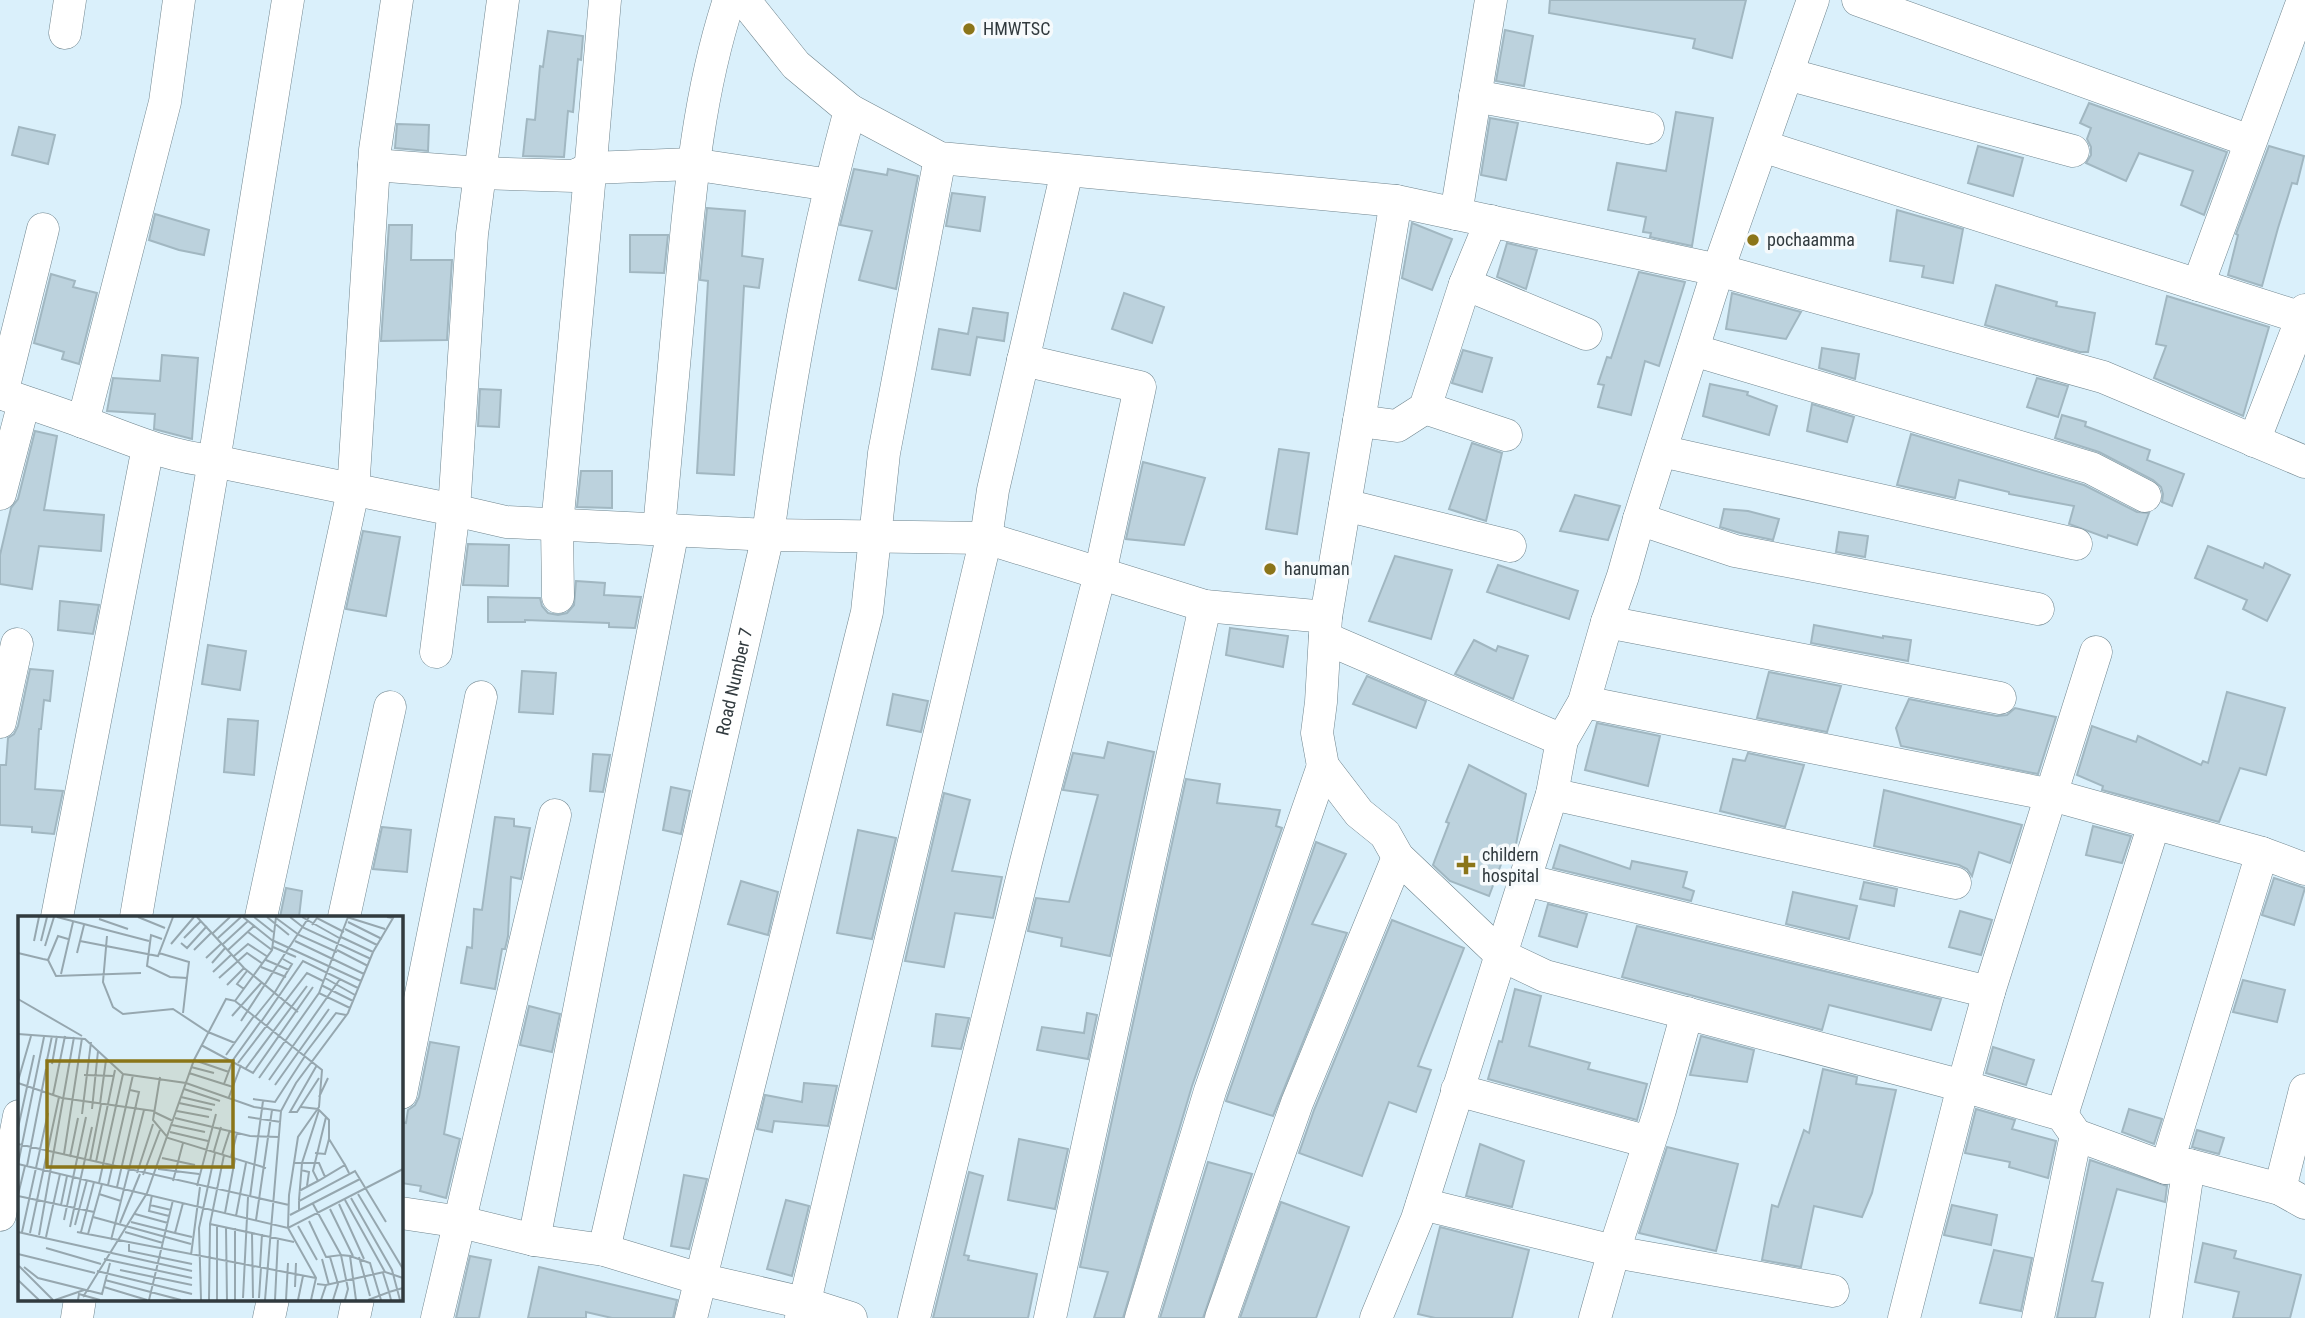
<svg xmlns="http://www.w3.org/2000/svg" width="2305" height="1318" viewBox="0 0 2305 1318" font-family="'Roboto Condensed',sans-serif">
  <rect width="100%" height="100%" fill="#daf0fb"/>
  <!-- building -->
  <g fill="#bcd2dd" stroke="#a1b7c1" stroke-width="2">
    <path d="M1550,0H1746L1732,58L1693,48L1695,39L1549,13Z"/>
    <path d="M1505,30L1533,36L1524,86L1496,81Z"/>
    <path d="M548,31L583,36L581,60L578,59L573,112L568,111L564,157L523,156L527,119L535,120L540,66L543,67Z"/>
    <path d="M2089,103L2227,152L2204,215L2181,205L2193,171L2139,153L2126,181L2086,163L2091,155V147L2087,139L2091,128L2080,123Z"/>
    <path d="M1676,112L1713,118L1692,246L1650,237L1651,233L1643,232L1646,217L1608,210L1617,163L1666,171Z"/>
    <path d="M1490,118L1518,123L1506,180L1481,175Z"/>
    <path d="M397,124L429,125L428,151L395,148Z"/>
    <path d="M19,127L55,135L48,164L12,155Z"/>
    <path d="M1978,146L2023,158L2013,196L1968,183Z"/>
    <path d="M2269,146L2304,156L2297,184L2292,183L2278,228L2262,286L2228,275L2238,235L2236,234Z"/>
    <path d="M854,169L887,175L888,169L918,176L896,289L859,280L872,231L840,225Z"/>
    <path d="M952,193L985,197L980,231L946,226Z"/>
    <path d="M707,208L745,211L742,256L763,259L759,288L744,286L734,475L697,473L708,281L700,280Z"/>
    <path d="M1897,210L1963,229L1953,283L1922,277L1924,266L1890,261Z"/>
    <path d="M155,214L209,230L204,255L179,250L149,240Z"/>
    <path d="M1412,223L1452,239L1432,290L1402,278Z"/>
    <path d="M389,225H412L411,260H452L447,340L381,341Z"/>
    <path d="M630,235H668L664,273L630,272Z"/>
    <path d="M1507,243L1537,250L1526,289L1497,277Z"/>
    <path d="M1639,272L1685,282L1659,366L1645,361L1631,415L1598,407L1604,385L1598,384L1607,357L1611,358Z"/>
    <path d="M51,274L75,281L73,287L97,293L79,364L62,359L64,352L34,343Z"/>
    <path d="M1996,285L2057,302L2056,306L2095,313L2088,352H2080L1985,325Z"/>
    <path d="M1124,293L1164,307L1152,343L1112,329Z"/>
    <path d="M1732,293L1801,312L1786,339L1726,329Z"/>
    <path d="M2167,296L2269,327L2243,416L2154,378L2166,346L2156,344Z"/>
    <path d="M973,308L1008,313L1004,341L977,337L970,375L932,369L939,329L968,334Z"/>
    <path d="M1822,348L1859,354L1855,379L1819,368Z"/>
    <path d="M1463,350L1492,358L1482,392L1452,383Z"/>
    <path d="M162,355L198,358L192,439L154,429L155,414L107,411L113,378L160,381Z"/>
    <path d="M2037,378L2068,386L2058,417L2027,407Z"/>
    <path d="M1710,384L1748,392L1747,395L1777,406L1769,435L1703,416Z"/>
    <path d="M480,389L501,390L499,427L478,426Z"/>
    <path d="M1812,404L1854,417L1847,442L1807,431Z"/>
    <path d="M2062,415L2086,422L2085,426L2150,450L2147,460L2184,474L2172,506L2162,502L2163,494L2161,487L2153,480L2099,452L2055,438Z"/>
    <path d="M35,431L57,436L44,510L104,515L101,551L39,546L32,589L0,584V555L11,508L18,499Z"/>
    <path d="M1911,434L2084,485L2137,512L2149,513L2137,545L2108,535L2107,538L2069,524L2074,506L2009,494V492L1959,480L1955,498L1897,485Z"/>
    <path d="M1472,443L1502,453L1486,521L1449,509Z"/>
    <path d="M1279,449L1309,453L1297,534L1266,529Z"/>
    <path d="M1143,462L1205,478L1184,545L1126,539Z"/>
    <path d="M581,471H612V508L577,507Z"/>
    <path d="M1575,495L1620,506L1608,540L1560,531Z"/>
    <path d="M1724,509L1748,511L1779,519L1773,540L1740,533L1720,527Z"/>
    <path d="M363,531L400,537L386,616L346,609Z"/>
    <path d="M1839,532L1868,536L1865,557L1836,552Z"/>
    <path d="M468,544L509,545L508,586L463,585Z"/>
    <path d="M2208,546L2263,568L2265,563L2290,575L2267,621L2243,609L2247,600L2195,578Z"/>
    <path d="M1395,556L1452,570L1431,639L1369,621Z"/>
    <path d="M1498,565L1578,591L1569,619L1487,592Z"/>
    <path d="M576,581L605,583L604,595L641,597L635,628L609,627V623L525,620V622H488V597L540,598L542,606L548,613L558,615L567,613L574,605Z"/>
    <path d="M60,601L99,605L93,634L58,630Z"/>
    <path d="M1814,625L1883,638V636L1911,640L1908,661L1811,643Z"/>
    <path d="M1230,628L1288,636L1283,667L1226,655Z"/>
    <path d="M1474,640L1496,651L1498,646L1528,656L1513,699L1455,674Z"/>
    <path d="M208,645L246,651L240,690L202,684Z"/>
    <path d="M30,669L53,671L50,701L44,700L41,729H39L35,789L63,791L54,834L32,832V827L0,825V765H6L8,738L14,734L18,726Z"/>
    <path d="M522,671L556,673L553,714L519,712Z"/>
    <path d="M1769,672L1841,686L1827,732L1757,718Z"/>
    <path d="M1367,676L1426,701L1416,728L1353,704Z"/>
    <path d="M2227,692L2285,708L2266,775L2240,768L2219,822L2102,790L2103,786L2077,775L2092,726L2136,742L2138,736L2201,765L2203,761L2208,763Z"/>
    <path d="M893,694L928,701L921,732L887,725Z"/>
    <path d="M1909,699L1997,716L2007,715L2015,708L2056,717L2038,774L1901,746L1896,728Z"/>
    <path d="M228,719L258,721L254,775L224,772Z"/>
    <path d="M1597,723L1660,736L1648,786L1585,770Z"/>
    <path d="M1108,742L1154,752L1110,956L1061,946L1062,938L1028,931L1036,898L1069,902L1098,795L1063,790L1073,753L1104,758Z"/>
    <path d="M1748,753L1804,765L1785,827L1720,811L1733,759L1745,761Z"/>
    <path d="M593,754L610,755L603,792L590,791Z"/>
    <path d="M1469,765L1526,794L1515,849L1508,846L1489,896L1450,881L1433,865L1449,823L1446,822Z"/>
    <path d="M1186,779L1220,784L1217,803L1280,810L1276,826L1282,828L1192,1086L1123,1318H1094L1108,1272L1080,1267Z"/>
    <path d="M671,787L690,791L681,834L663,830Z"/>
    <path d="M1884,790L2022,825L2010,863L1979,852L1972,876L1967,869L1959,865L1874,846Z"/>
    <path d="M944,793L970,800L952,871L1002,877L993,918L955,913L944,967L905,961Z"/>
    <path d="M495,817L514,819V826L530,828L521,879L511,877L508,936L505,949H502L495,989L461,983L467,947L472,948L474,909L482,910Z"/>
    <path d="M2093,826L2131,836L2122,863L2086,855Z"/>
    <path d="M382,827L411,830L407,872L373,869Z"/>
    <path d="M858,830L896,838L872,939L837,933Z"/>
    <path d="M1316,842L1346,854L1312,924L1347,933L1273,1116L1226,1101Z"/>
    <path d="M1560,845L1630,869L1632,861L1687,872L1683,887L1694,891L1691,901L1553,868Z"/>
    <path d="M2274,878L2305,888L2294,925L2262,915Z"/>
    <path d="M741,881L778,892L768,935L728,924Z"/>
    <path d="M1864,882L1897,889L1894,906L1860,899Z"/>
    <path d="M286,888L302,891L299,917H280Z"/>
    <path d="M1793,892L1857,906L1849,939L1786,924Z"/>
    <path d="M1548,904L1587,914L1577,947L1539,936Z"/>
    <path d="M1960,911L1992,920L1981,955L1949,947Z"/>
    <path d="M1392,920L1464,948L1418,1066L1431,1070L1416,1112L1389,1102L1362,1176L1299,1153L1314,1110Z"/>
    <path d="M1637,926L1941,999L1931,1030L1829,1005L1822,1030L1622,977Z"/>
    <path d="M2243,980L2285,990L2277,1022L2233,1012Z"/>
    <path d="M1515,989L1541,996L1529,1046L1590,1063L1588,1069L1647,1084L1637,1120L1488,1079L1499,1041L1502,1042Z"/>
    <path d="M529,1006L560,1014L552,1052L520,1045Z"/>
    <path d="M1087,1013L1097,1015L1088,1059L1037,1050L1042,1027L1084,1033Z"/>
    <path d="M936,1014L969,1018L961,1049L932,1046Z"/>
    <path d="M1701,1036L1754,1050L1747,1082L1690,1075Z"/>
    <path d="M430,1042L459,1047L444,1134L460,1139L446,1198L420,1191L421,1186L401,1183V1122L406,1123L408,1110L415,1105L419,1097Z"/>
    <path d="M1993,1047L2034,1060L2026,1085L1986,1073Z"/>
    <path d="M1823,1069L1857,1077L1856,1084L1896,1090L1872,1193L1862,1217L1814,1206L1801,1267L1762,1260L1772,1205L1778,1207L1804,1130L1809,1133Z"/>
    <path d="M804,1083L837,1086L828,1126L774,1121L772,1132L757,1129L765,1095L802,1102Z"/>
    <path d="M1976,1109L2015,1120L2012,1129L2056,1141L2048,1178L2009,1167L2010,1162L1965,1153Z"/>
    <path d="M2129,1109L2162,1119L2154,1144L2122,1132Z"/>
    <path d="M2197,1130L2224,1138L2219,1154L2192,1147Z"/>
    <path d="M1019,1139L1068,1149L1055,1209L1008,1200Z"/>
    <path d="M1480,1144L1524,1161L1512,1207L1466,1196Z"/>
    <path d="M1667,1147L1738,1164L1716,1251L1639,1233Z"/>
    <path d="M2090,1160L2167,1186L2165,1202L2117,1189L2092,1281L2103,1283L2095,1318H2057Z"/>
    <path d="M1208,1162L1252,1174L1203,1318H1160Z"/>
    <path d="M969,1172L983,1176L964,1255L969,1256L968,1260L1037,1274L1028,1318H933Z"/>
    <path d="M684,1175L707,1179L689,1249L671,1246Z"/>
    <path d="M786,1200L809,1206L792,1276L767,1269Z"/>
    <path d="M1281,1202L1349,1227L1316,1318H1240Z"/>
    <path d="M1952,1205L1997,1215L1991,1245L1944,1235Z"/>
    <path d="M1440,1227L1529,1250L1512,1318H1435L1418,1314Z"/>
    <path d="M2203,1243L2236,1251L2234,1258L2301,1275L2290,1318H2233L2239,1292L2195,1282Z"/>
    <path d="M1994,1250L2032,1258L2021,1311L1980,1303Z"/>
    <path d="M470,1256L491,1260L479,1318H456Z"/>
    <path d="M539,1267L677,1300L673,1318H612L586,1312V1318H528Z"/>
  </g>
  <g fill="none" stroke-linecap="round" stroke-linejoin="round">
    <!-- minor casing -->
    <g stroke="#70858e" stroke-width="33">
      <g id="minor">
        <path d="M744,0L796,65L850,110L940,158L1396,201L1718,270L2103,377L2305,462"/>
        <path d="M1858,0L2250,141"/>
        <path d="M65,33L70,0"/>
        <path d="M1787,74L2073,151"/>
        <path d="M1475,96L1648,128"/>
        <path d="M1762,146L2302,318"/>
        <path d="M374,165L480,173L574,176L591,168L692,164L830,185"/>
        <path d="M1396,201L1326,617L1321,702L1317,733L1323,766L1359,813L1385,834L1398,857L1501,955L1545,976L1963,1086L2062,1115L2076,1135L2166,1168L2189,1165L2280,1189L2305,1203"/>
        <path d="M1456,214L1491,0"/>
        <path d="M1465,284L1586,334"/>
        <path d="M2198,285L2303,0"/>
        <path d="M1693,350L2091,468L2145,496"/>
        <path d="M0,393C28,403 56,412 83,422C127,438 168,457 214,461L454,510L506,522L768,535L986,538L1205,606L1326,617"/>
        <path d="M2,394L43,229"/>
        <path d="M1425,408L1506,435"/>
        <path d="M1359,421L1397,426L1425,408L1465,284L1491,221"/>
        <path d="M83,422L165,102L179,0"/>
        <path d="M2254,441L2305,310"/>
        <path d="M1661,451L2076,544"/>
        <path d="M0,494L24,402"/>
        <path d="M1345,505L1510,546"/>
        <path d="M1639,519L1735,551L2038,609"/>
        <path d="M659,529C666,449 674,369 681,289C690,191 698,95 729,0"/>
        <path d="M558,597L557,526L588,196L605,0"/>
        <path d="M1607,622L2000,698"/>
        <path d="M1325,638L1562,740"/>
        <path d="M436,652L454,510L472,234L503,0"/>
        <path d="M1584,702L2052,795L2262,853L2305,869"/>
        <path d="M0,722L17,644"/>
        <path d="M1552,794L1955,883"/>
        <path d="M1525,880L1989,992"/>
        <path d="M57,917L148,447"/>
        <path d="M136,917L214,461L288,0"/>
        <path d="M261,917L353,491L375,150L397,0"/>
        <path d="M344,917L390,707"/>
        <path d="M1457,1090L1649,1142"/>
        <path d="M401,1093L481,697"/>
        <path d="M2062,1115L2154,824"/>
        <path d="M2166,1168L2262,853"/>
        <path d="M2280,1189L2305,1090"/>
        <path d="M1422,1204L1626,1254L1833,1291"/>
        <path d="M401,1213L461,1222L534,1240L604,1250L700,1279L804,1303L851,1318"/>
        <path d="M0,1215L19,1116"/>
        <path d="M534,1240L673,530"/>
        <path id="s1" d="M604,1250L768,535C787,392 812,249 850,110"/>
        <path d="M77,1318L80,1299"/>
        <path d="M269,1318L273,1299"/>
        <path d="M354,1318L358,1299"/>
        <path d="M437,1318L555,815"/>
        <path d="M691,1318L867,612L884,453L940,158"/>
        <path d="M801,1318L986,538L993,490L1067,171"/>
        <path d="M914,1318L1026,862L1100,574L1140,387L1023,360"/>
        <path d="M1050,1318L1205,606"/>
        <path d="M1141,1318L1210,1091L1323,766"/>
        <path d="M1221,1318L1297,1103L1398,857"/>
        <path d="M1376,1318L1417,1219L1552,794L1562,740L1584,702L1607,622L1623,576L1639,519L1718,270L1813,0"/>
        <path d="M1595,1318L1614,1251L1660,1110L1687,1013"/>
        <path d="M1904,1318L1963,1086L1989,992L2096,652"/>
        <path d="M2038,1318L2076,1135"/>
        <path d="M2166,1318L2189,1165"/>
      </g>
    </g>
    <!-- minor -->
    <use href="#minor" stroke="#fff" stroke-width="32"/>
  </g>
  <!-- markers -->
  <g fill="#8b7519" stroke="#f6fafc" stroke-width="2.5">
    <circle cx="969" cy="29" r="7"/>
    <circle cx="1753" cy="240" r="7"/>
    <circle cx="1270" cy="569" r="7"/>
    <path d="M1462.5 854.5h7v7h7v7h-7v7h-7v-7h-7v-7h7z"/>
  </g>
  <g text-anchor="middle" stroke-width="7" stroke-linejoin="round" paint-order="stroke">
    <!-- poi labels -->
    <g font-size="18" fill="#313a3e" stroke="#f6fafc" text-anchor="start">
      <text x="983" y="35">HMWTSC</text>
      <text x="1767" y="246">pochaamma</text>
      <text x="1284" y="575">hanuman</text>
      <text x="1482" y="861">childern<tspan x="1482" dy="21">hospital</tspan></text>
    </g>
    <!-- street labels -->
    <g font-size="18" fill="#313a3e" stroke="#f6fafc">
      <text dy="6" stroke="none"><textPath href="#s1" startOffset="583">Road Number 7</textPath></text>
    </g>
  </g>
  <!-- overview -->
  <g transform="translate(18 916)">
    <rect width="385" height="385" fill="#daf0fb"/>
    <path fill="none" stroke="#96a7af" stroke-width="2" d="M39,1L131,25M120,1L147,12M179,1L226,52L280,96M225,1L255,25M236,1L255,16M249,1L271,19M272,1L286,12L353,43M284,1L323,23M329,1L367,13M258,2L281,19L319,36M81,3L110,13M330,6L364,23M294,9L299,2L326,16M327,13L359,29M230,16L254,34M195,17L212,1M89,20L85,66L95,91L105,98L155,93L190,116L217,127M323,21L355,36M166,22L183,5M200,22L223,1M144,23L133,19L129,50L152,61L169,62L165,97M16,25L21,1M23,25L29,1M62,25L140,40L155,1M256,25L343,65M277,25L346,58M163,27L169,32L189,10M153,28L176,1M205,28L230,5M27,30L36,1M255,31L278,41M176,34L194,16M210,34L236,10M319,34L350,50M0,37L25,43M59,37L66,9M141,37L171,46L169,62M216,40L230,28L250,41M188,42L204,27M25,43L30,44L40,20L50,23M30,44L38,60L123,57M248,44L271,54M194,47L208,31M243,51L268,61M195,56L214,38M43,58L55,6M201,62L229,37L245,48M307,62L337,79M209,69L226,52M303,69L335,85M226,73L219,68L229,55M257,76L274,48L265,43M301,77L330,1M0,83L64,120M217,85L304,154L301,191L280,221L271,279L270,312L298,362L293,384M214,100L244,66M237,101L257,76M223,105L291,1M243,106L285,45L340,72M0,118L67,123L105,158L168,167L236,191L263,195M183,129L235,157L295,71M208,139L236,100M286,139L318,97L328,99M29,144L34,120M176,144L211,156M220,147L289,57L305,65M34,148L39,120M299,149L272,196H279L301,162M173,151L196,157M228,152L289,70M171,157L215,171M66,159L96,160M142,161L135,204L150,222L248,252M241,162L301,77L332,92M251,164L322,63M0,165L13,120M0,167L44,182L136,195M206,168L215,144L243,105M257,169L311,93M166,173L202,185M35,179L47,120M163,181L197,189M211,181L223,149M301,181L310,162M235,183L257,186L287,140M161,187L194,194M82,188L88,144M283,191L300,193L311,204V223L327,249M74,193L80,135M159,195L191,201M136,196L155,205M64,198L73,126M230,201L263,206M308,201L295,255L300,265L327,249L331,257M157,202L232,220L261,221M154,209L187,216M0,212L16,139M152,216L190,225M0,228L271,289M196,235L203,211M297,237L307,238L311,223M46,238L64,122M204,239L212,214M52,241L60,202M213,241L219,217M144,242L177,249M72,245L83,188M78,246L97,154M275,247H301L307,261M0,248L270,312L385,253M0,248L26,121M9,250L28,153M140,253L181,258M283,254L291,256L289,270M119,257L135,208M125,259L142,214M155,265L165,227M81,267L105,158M90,269L115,159M179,270L198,198M99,271L121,176L112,174M281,275L300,265M81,278L103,285M340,278L385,353M0,279L7,250M134,279L131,295L151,300M0,280L76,296M232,281L245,185M333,282L374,354L382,384M281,284L284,247L301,194M327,284L367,356L385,362M165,287L157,317L174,321M295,288L323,339L332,340L338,384M321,288L346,343M43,289L49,260M132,289L153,294M312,293L335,340M281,295V285L337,255L368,306M207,297L217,243M117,298L150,307M272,299L342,263M218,300L228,247M75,301L173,328M46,304L68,201M238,304L254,194M291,305L308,341L323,339L330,373L327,384M113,306L157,317M102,307L122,258M192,308L276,326M57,309L69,264M199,310V384M280,310L299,344M52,311L74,211M208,311L209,384M217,312V384M0,316L174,355M4,316L30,197M59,316L298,362M63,316L76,266M107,316L145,327M12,317L41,181M234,317L235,382M70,318L84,268M21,319L56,121M28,321L42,258M93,324L126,194M111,328V335L174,348M28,332L83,348M0,338L77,357M173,339L182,271M332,340L352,347L363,384M312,341L320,368L315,384M341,341L352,380M86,343L174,362M304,343L311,369M1,350L35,384M6,351L20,362L84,378L92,347M242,351L244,318M102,354L174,369M79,355L174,378M365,357L371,376L385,372M0,364L21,384M87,364L163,384M299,368L308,369L303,384M308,369L366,356M86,371L129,384M277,371L278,347M65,381L129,277L176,144L208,83L217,85L254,34L258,1M225,382L230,281M241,382L243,351M37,384L66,374M60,384L61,378L82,384M131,384L155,284M183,384L181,312L197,237M191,384L192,308L206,239M247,384L263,195L278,167L330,97L355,36L375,2L369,1M257,384L260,322M268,384L270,347M280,384L285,360M350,384L371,376L373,384"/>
    <path fill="#8b7519" fill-opacity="0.15" stroke="#8b7519" stroke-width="3.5" d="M29,145H215V251H29Z"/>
    <rect width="385" height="385" fill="none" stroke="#313a3e" stroke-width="3.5"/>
  </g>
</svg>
